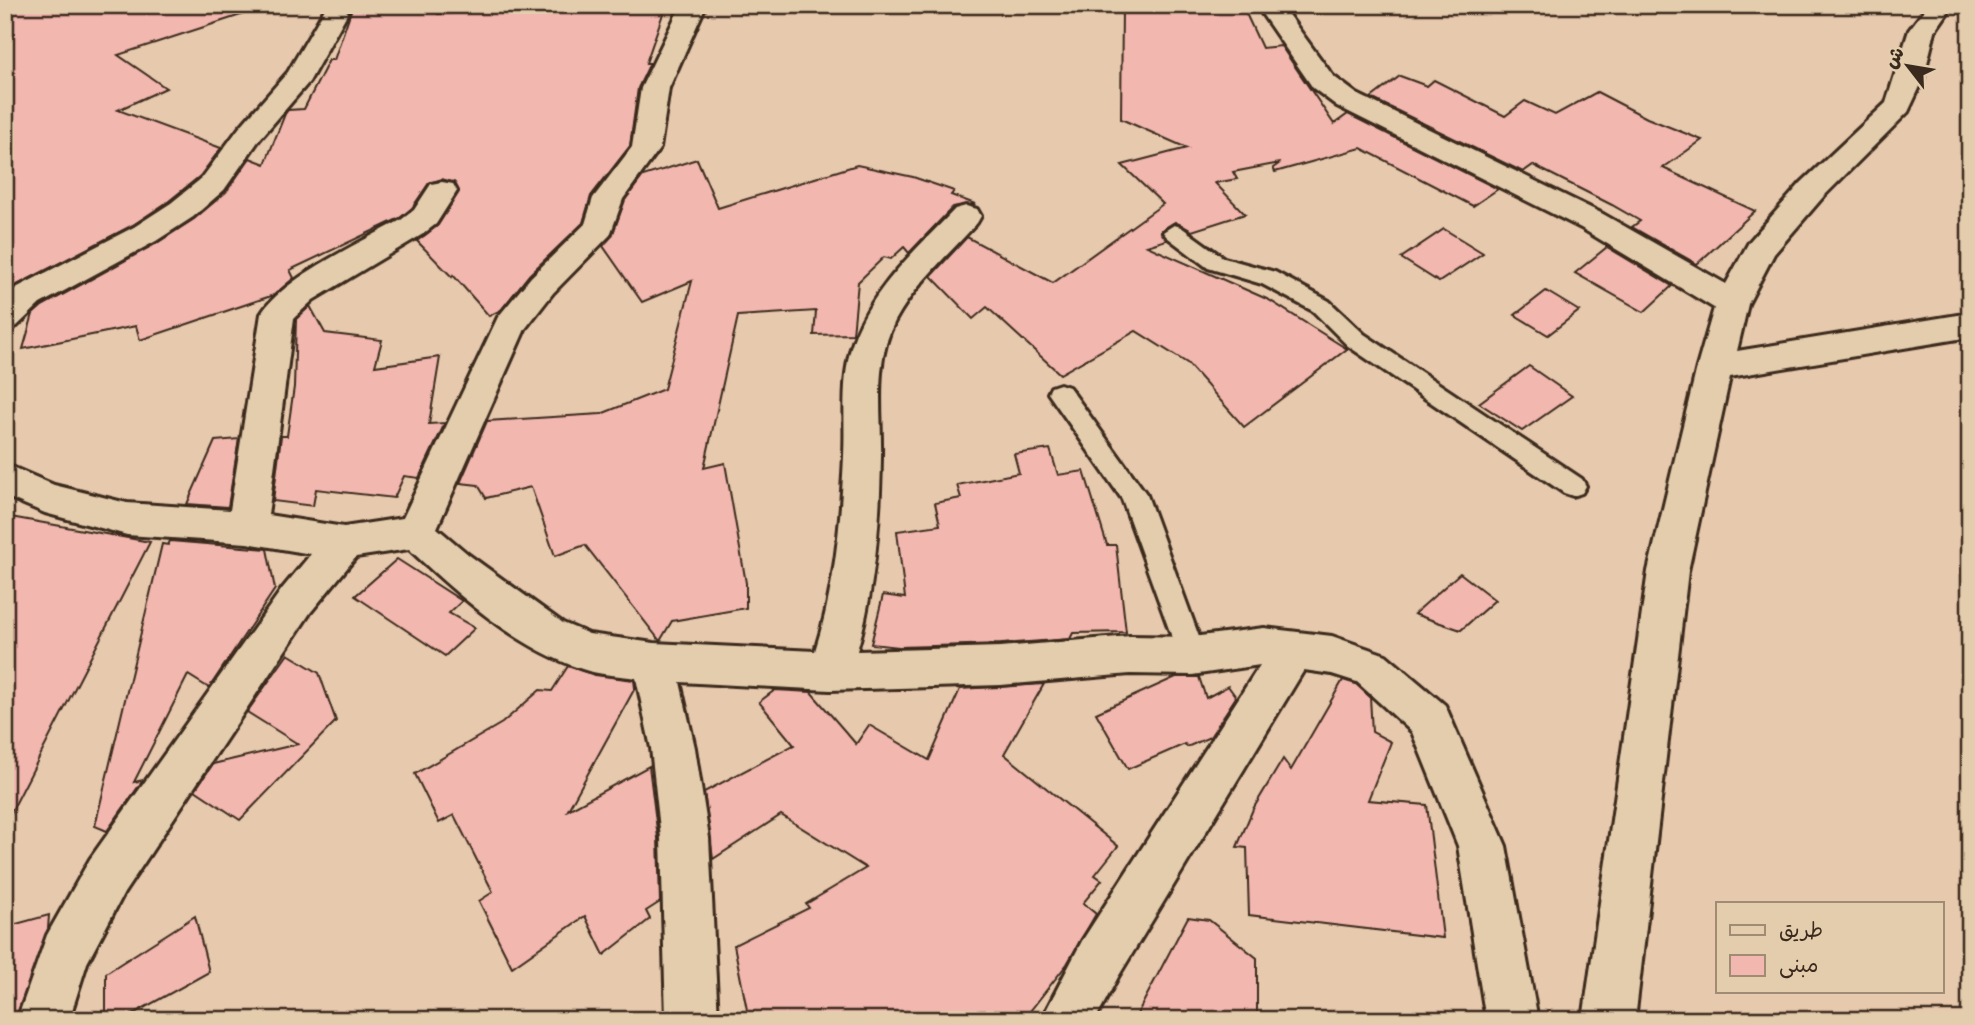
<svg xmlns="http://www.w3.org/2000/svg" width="1975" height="1025" viewBox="0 0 1975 1025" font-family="Pangolin,'Playpen Sans Arabic',sans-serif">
  <rect width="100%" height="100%" fill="#e7c9ad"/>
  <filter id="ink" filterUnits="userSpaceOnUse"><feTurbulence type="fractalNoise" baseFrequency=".0143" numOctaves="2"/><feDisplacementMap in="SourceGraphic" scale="14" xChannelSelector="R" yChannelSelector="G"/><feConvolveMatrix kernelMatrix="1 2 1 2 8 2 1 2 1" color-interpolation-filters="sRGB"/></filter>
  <g filter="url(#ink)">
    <!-- building -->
    <g fill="#f2b7af" stroke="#3b2a1e" stroke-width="2">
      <path d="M5,5H246L247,13L118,55L166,88L118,110L221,148L200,176L169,201L133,225L15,286L5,295Z"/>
      <path d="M353,5H439L438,14L578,5H666L646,63H650L638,88L630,146L591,196L583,223L529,275L501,310L489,316L453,275L452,277L417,241L438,225L459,192L455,183L442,179L429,183L412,208L400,218L290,270L294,278L274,295L140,340L136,326L23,349L33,314L42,306L157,243L194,219L226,192L250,158L265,164L285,114L288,110L304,109L329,60H334Z"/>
      <path d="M1242,5L1262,48L1281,46L1334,124L1348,114L1498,189L1473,206L1361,148L1275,172L1273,168L1280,163L1233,172L1237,179L1215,183L1245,214L1192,231L1175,222L1162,230L1166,240L1147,246L1269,300L1347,349L1244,427L1187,363L1136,331L1060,374L987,307L973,319L931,276L967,237L1053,283L1163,204L1122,165L1187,148L1121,119L1122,7Z"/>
      <path d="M1400,76L1427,86L1434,80L1505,116L1525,101L1555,115L1597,92L1647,118L1702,140L1663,168L1755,211L1697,264L1632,227L1640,221L1612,205L1533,165L1523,172L1371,98Z"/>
      <path d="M697,159L718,208L857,165L913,177L954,191L951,195L975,204L953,207L909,253L904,247L891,259L884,257L858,282L853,334L814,335L816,311L738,316L704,468L725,463L746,583V608L672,621L660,641L585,545L555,556L531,487L486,498L478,485L460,483L487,421L601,414L664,389L692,281L642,302L603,246L612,236L625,200L643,176Z"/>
      <path d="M1444,229L1483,253L1439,282L1401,258Z"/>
      <path d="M1607,247L1672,286L1644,312L1575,273Z"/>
      <path d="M1546,291L1579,311L1548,335L1515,315Z"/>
      <path d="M310,306L325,333L382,340L375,366L440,357L429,424L445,423L419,478L404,476L394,498L316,489L313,506L273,501L281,436H287L294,387L296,319Z"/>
      <path d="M1529,366L1572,396L1522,431L1479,403Z"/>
      <path d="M239,439L228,507L187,504L215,441Z"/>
      <path d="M1050,449L1058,475L1084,471L1107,545H1116L1126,632L1073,633L1070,639L1001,644L899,647L871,644L883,595L905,598L897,531L940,525L935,503L961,498L957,485L1019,473L1014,454Z"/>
      <path d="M5,516L150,542L5,824Z"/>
      <path d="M170,541L267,549L275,589L209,688L188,675L134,782L143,780L107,831L95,826L162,544L168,545Z"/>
      <path d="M397,559L462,601L449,613L475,628L445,656L355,596Z"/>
      <path d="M1460,573L1495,600L1461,630L1414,614Z"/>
      <path d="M288,654L319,673L336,721L240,820L195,790L213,764L298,744L247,712Z"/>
      <path d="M568,666L595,675L634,680L635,688L568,810L649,766L658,838L660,902L646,911L650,919L604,955L585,916L512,967L479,901L493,892L454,815L439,823L415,774L502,723L540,690L552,691Z"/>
      <path d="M1176,677H1199L1206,698L1228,686L1236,697L1210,737L1187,747L1185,744L1128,769L1096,713Z"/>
      <path d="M1343,680L1356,684L1370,697L1372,732L1391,742L1368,800L1427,805L1443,938L1249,915L1247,848L1237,847L1253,809L1283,759L1291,770Z"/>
      <path d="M1044,684L1004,754L1118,846L1095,875L1102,880L1083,903L1096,914L1067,964L1023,1020H749L734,945L809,908L806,904L866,868L781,815L713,859L704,792L794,745L759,702L775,690L811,692L856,744L869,725L929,760L960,689Z"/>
      <path d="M49,915L48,929L15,1020H5V927Z"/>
      <path d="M195,916L209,972L122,1020H106V973Z"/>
      <path d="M1188,917L1209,920L1257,958V1020H1134Z"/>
    </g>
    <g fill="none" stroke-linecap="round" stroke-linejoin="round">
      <!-- service casing -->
      <g stroke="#3b2a1e" stroke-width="6">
        <g id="service">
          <path d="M1174,225L1181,227L1224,258L1275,272L1329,301L1364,334L1582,479L1586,486L1582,493L1573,496L1564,493L1348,346L1313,311L1262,284L1208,268L1167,237L1163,232Z"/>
          <path d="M1060,384L1069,387L1147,495L1206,656L1202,665L1192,669L1182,665L1122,499L1048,393L1051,387Z"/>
        </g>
      </g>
      <!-- minor casing -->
      <g stroke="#3b2a1e" stroke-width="6">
        <g id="minor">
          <path d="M338,5L348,12L309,82L259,140L224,190L193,217L156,241L40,304L17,326L5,329V299L16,288L134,227L171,203L202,178L239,128L288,72L326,7Z"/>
          <path d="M681,5H706L669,88L660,148L623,199L610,235L553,293L525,329L437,528L469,555L563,623L589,634L654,643L815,651C835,589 841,521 844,456C846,417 840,377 854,339C873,287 918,248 955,209L966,206L977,209L981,216L977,223C949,254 915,284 895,321C873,364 882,411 881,457C880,522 875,589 857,651L1001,647L1130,636L1192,637L1264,628L1332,636L1386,655L1445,705L1506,846L1538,1020H1486L1458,846L1412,732L1357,682L1332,674L1304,670L1118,977L1095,1020H1041L1082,941L1260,665L1192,675L1130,674L1001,685L830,690L680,682L695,748L709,838L718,1020H666L661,838L651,748L636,678C619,675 599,675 582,669C516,647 459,596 409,549L356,557L310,613L124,893L87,963L69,1020H17L47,935L90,859L282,589L311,554L247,543L127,535L45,513L5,496V464L54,485L127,503L230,510L261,314C284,277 362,242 401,220L414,210L431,184L442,182L453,184L457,191L436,224L423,234L313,300L294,318L268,515L344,527L403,518L498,317L531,277L585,224L593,198L632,147L641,88Z"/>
          <path d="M1256,5H1281L1333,76L1357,94L1603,214L1726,284L1749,242L1801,183L1886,103L1909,30L1928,5H1953L1935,31L1923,80L1908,112L1823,197L1774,254L1748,304L1737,351L1970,313V337L1730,377L1688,571L1635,1020H1583L1648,571L1697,367L1714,308L1581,228L1337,106L1313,88Z"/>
        </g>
      </g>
      <!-- service -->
      <use href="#service" fill="#e4cdad" fill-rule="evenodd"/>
      <!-- minor -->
      <use href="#minor" fill="#e4cdad" fill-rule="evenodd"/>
    </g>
  </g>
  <!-- margin -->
  <rect width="1975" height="1025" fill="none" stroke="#e4cdad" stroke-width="28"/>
  <rect x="14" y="14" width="1947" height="997" fill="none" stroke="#3b2a1e" stroke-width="2.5" filter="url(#ink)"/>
  <!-- legend -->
  <rect x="1716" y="902" width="228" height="91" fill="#e4cdad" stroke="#a08c74" stroke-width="2"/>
  <rect x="1730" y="925" width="35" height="10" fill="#e4cdad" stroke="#a08c74" stroke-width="2"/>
  <text x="1779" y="937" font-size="21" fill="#3b2a1e">طريق</text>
  <rect x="1730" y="955" width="35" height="21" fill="#f2b7af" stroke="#a08c74" stroke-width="2"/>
  <text x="1779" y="972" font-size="21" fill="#3b2a1e">مبنى</text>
  <!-- north arrow -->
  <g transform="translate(1908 66) rotate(301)" stroke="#e4cdad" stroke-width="5" paint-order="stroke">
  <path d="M0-5L12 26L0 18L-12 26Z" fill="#3b2a1e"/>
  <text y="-10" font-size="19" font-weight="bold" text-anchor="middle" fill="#3b2a1e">ش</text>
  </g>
</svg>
